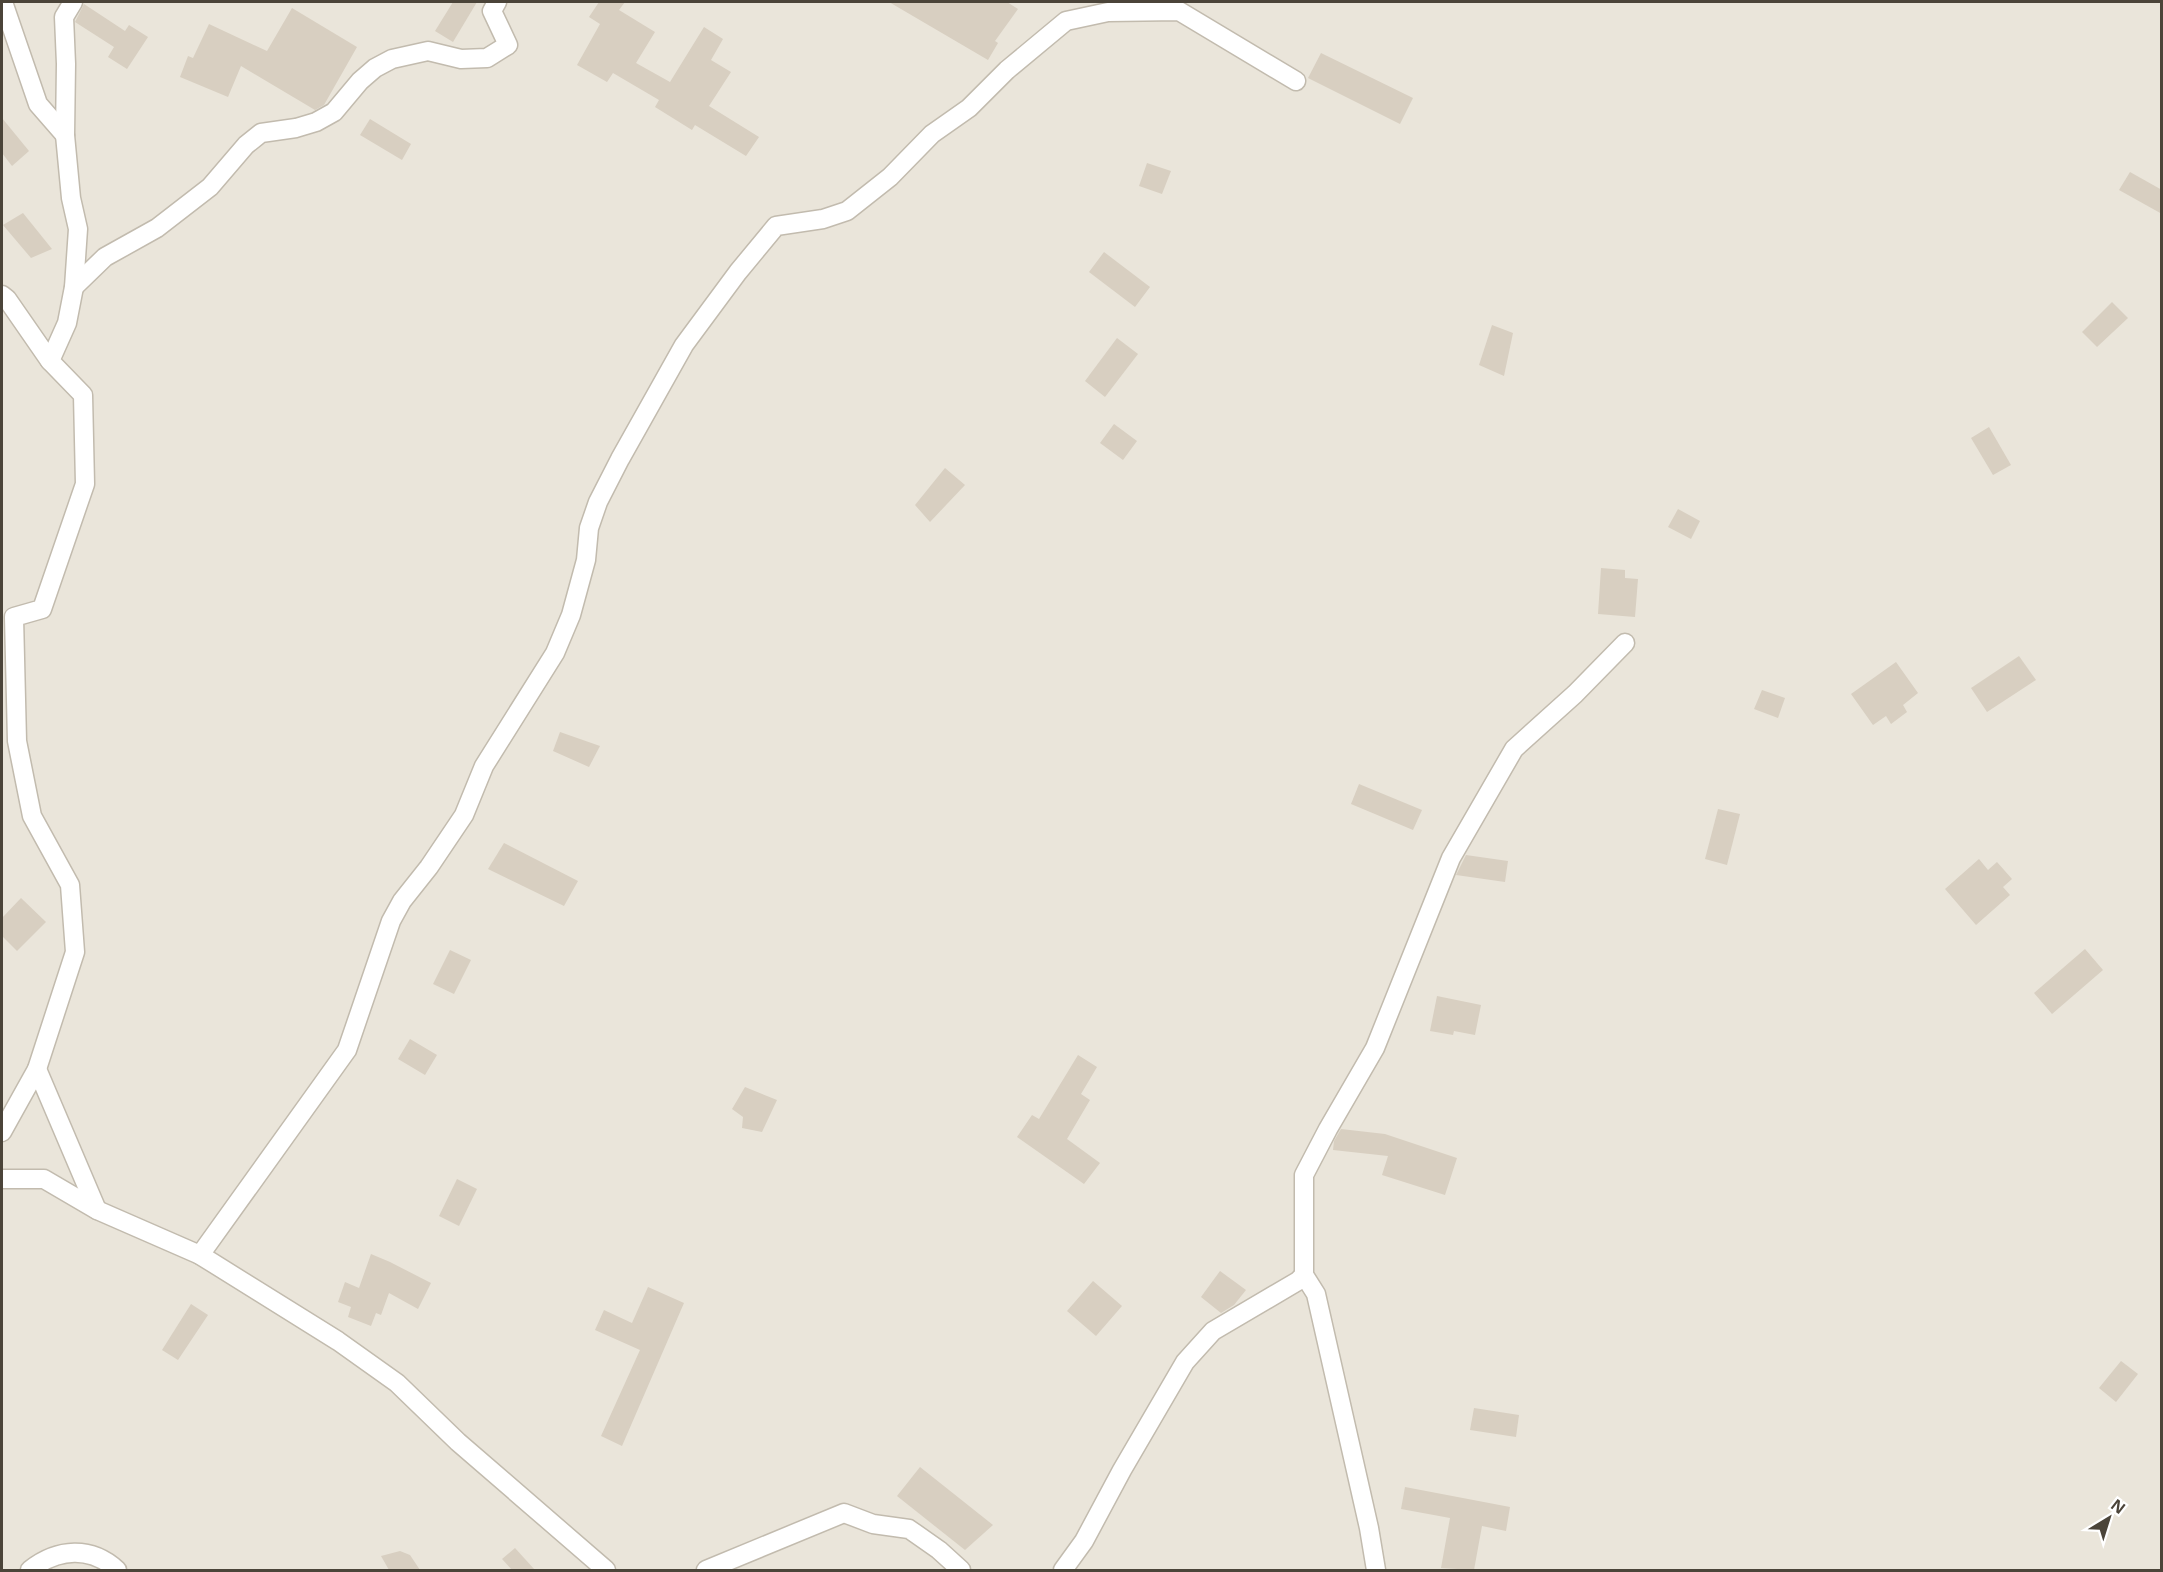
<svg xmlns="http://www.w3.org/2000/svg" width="2163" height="1572" viewBox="0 0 2163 1572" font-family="'Noto Sans',sans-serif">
  <rect width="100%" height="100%" fill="#f6f3ec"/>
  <!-- residential -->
  <rect fill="#eae5da" x="2" y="2" width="2159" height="1568"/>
  <!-- building -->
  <g fill="#d8cfc1">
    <path d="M453,2H477L453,42L435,31Z"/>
    <path d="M599,2H625L619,10L655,32L636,63L670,82L704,27L723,39L711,60L731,72L709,106L759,137L746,156L695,125L692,130L655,107L659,100L613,73L607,82L577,65L600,24L589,17Z"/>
    <path d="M889,2H1007L1018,9L995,41L998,43L988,60Z"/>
    <path d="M84,4L125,31L129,25L148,37L127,69L108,57L114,47L75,22Z"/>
    <path d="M292,8L357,47L324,105L315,110L241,66L228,97L180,77L188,56L193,58L209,24L267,51Z"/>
    <path d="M1321,53L1413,98L1400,124L1308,78Z"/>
    <path d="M2,118L29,151L12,166L2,153Z"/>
    <path d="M370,119L411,144L402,160L360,135Z"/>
    <path d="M1147,163L1171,171L1162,194L1139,186Z"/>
    <path d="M2130,172L2162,190V214L2119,190Z"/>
    <path d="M23,213L52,249L31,258L3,225Z"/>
    <path d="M1104,252L1150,287L1135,307L1089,272Z"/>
    <path d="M2112,302L2128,318L2097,347L2082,332Z"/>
    <path d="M1492,325L1513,333L1504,376L1479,365Z"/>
    <path d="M1117,338L1138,354L1105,397L1085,381Z"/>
    <path d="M1114,424L1137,441L1123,460L1100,443Z"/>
    <path d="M1989,427L2011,465L1993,475L1971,438Z"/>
    <path d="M945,468L965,485L930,522L915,505Z"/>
    <path d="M1678,509L1700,521L1691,539L1668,527Z"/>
    <path d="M1601,568L1625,570V578L1638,579L1635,617L1598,614Z"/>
    <path d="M2019,656L2036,680L1987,712L1971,688Z"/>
    <path d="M1896,662L1918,693L1903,705L1907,712L1891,724L1886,716L1873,725L1851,694Z"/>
    <path d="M1762,690L1785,698L1778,718L1754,709Z"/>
    <path d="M560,732L600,746L589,767L553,751Z"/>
    <path d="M1359,784L1422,810L1413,830L1351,804Z"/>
    <path d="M1718,809L1740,814L1727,865L1705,859Z"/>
    <path d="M504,843L578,881L564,906L488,869Z"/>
    <path d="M1466,855L1508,861L1505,882L1456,875Z"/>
    <path d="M1979,859L1988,870L1997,862L2012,879L2003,887L2010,895L1976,925L1945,889Z"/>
    <path d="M21,898L46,922L17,951L2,936V918Z"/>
    <path d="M2085,949L2103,970L2052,1014L2034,993Z"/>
    <path d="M450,950L471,960L454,994L433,984Z"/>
    <path d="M1437,996L1481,1005L1475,1035L1454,1031L1453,1035L1430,1031Z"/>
    <path d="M410,1039L437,1055L425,1075L398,1059Z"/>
    <path d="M1078,1055L1097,1067L1081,1094L1090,1100L1067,1139L1100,1163L1084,1184L1017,1137L1032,1115L1039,1119Z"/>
    <path d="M745,1087L777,1100L762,1132L742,1128L743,1117L732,1109Z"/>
    <path d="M1341,1129L1385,1134L1457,1158L1445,1195L1382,1175L1388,1156L1333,1150L1334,1141Z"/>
    <path d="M457,1179L477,1189L459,1226L439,1216Z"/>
    <path d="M371,1254L390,1262L431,1283L418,1309L389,1293L381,1315L376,1313L371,1326L348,1317L351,1307L338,1302L345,1282L359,1288Z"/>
    <path d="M1220,1271L1246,1290L1234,1305L1221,1313L1201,1297Z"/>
    <path d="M1093,1281L1122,1306L1096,1336L1067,1311Z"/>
    <path d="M648,1287L684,1303L622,1446L601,1436L640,1350L595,1330L604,1310L632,1323Z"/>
    <path d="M191,1304L208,1315L178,1360L162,1350Z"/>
    <path d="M2121,1361L2138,1374L2116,1402L2099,1388Z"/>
    <path d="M1474,1408L1519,1415L1516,1437L1470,1430Z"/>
    <path d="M920,1467L993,1525L965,1550L897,1496Z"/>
    <path d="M1405,1487L1510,1507L1506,1531L1482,1526L1474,1570L1441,1568L1450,1518L1401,1509Z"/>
    <path d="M515,1548L535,1570H512L502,1559Z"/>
    <path d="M400,1551L410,1555L420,1570H389L381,1556Z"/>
  </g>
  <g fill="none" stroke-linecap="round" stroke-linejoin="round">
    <!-- street casing -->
    <g stroke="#c2bbae" stroke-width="21">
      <g id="street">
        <path d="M3,2L38,104L65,135"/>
        <path d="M74,287L105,257L157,228L210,187L246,145L261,133L296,128L316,122L334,112L360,81L375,68L392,59L428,51L461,59L487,58L508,45L492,11L497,2"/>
        <path d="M2,295L7,299L50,361"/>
        <path d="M37,1069L97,1210"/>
        <path d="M2,1132L37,1069L75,952L70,885L32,816L17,741L14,617L42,609L85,484L83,395L50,361L67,323L74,287L78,229L71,198L65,135L66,64L64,17L73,2"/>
        <path d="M2,1179H44L97,1210L200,1255L338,1341L397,1383L458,1442L606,1570"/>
        <path d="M200,1255L347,1050L391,921L402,901L429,867L464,815L484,766L555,653L571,615L586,560L589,528L598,502L620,459L684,345L738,272L776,226L823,219L847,211L890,177L932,134L969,108L1007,70L1066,21L1108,12L1179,11L1296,81"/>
        <path d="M30,1570C58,1548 91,1546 117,1570"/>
        <path d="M706,1570L844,1513L873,1524L909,1529L939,1550L961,1570"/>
        <path d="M1063,1570L1084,1541L1122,1470L1185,1362L1213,1331L1298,1281L1304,1275"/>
        <path d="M1376,1570L1369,1528L1316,1294L1304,1275V1175L1328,1129L1375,1048L1451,858L1514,749L1575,694L1625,643"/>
      </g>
    </g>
    <!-- street -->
    <use href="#street" stroke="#fff" stroke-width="18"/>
  </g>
  <!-- border -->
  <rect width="2163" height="1572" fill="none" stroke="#4b4439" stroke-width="6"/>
  <!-- north arrow -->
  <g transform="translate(2109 1518) rotate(38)" stroke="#ffffff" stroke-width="4.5" paint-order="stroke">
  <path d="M0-4.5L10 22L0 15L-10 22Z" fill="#4b4439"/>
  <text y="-9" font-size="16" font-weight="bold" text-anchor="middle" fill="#4b4439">N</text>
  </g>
</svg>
